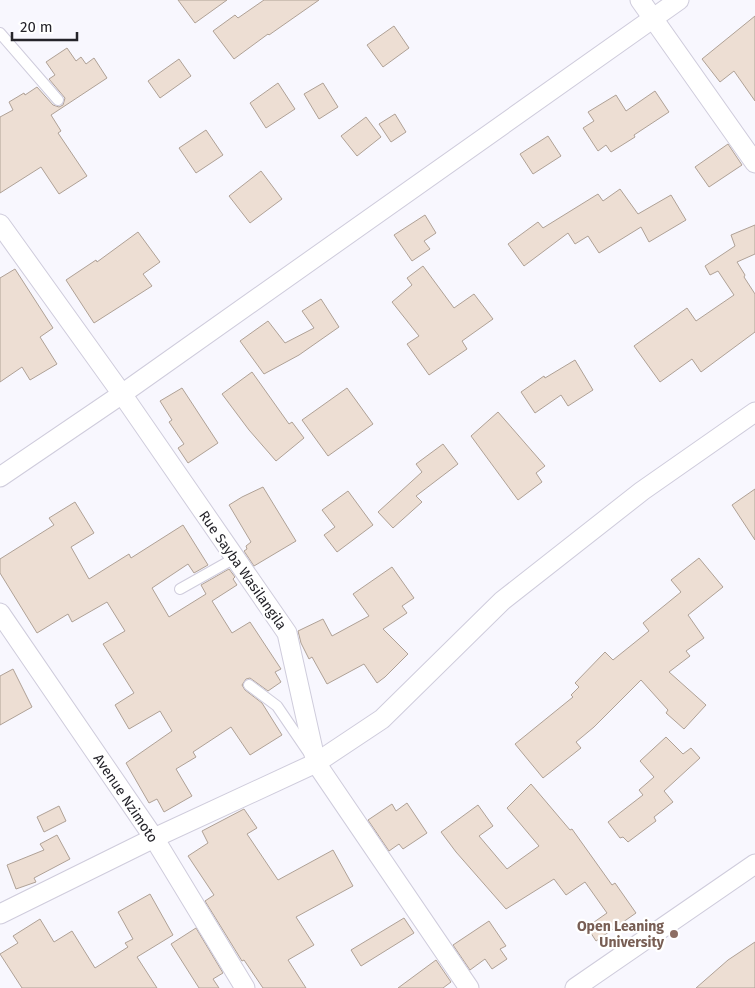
<svg xmlns="http://www.w3.org/2000/svg" width="755" height="988" viewBox="0 0 755 988" font-family="'Fira Sans',sans-serif">
  <rect width="100%" height="100%" fill="#f8f7fe"/>
  <!-- building -->
  <g fill="#edded3" stroke="#afa196">
    <path d="M178,0H227L195,23Z"/>
    <path d="M264,0H319L269,35L268,34L234,59L213,31L235,15L238,18Z"/>
    <path d="M755,16V101L734,71L720,82L702,59Z"/>
    <path d="M394,26L409,48L383,67L367,45Z"/>
    <path d="M67,48L76,61L81,57L86,64L94,58L107,78L51,115L61,131L58,133L87,176L59,194L41,167L0,193V117L13,110L9,102L24,93L25,95L37,87L53,105L59,107L63,105L65,98L49,79L55,75L46,62Z"/>
    <path d="M179,59L191,76L160,98L148,81Z"/>
    <path d="M278,83L295,109L266,128L250,103Z"/>
    <path d="M323,83L338,107L319,119L304,94Z"/>
    <path d="M655,91L669,112L634,135L635,137L611,152L606,145L598,151L583,128L594,121L588,112L616,95L626,111Z"/>
    <path d="M395,114L406,132L391,142L379,124Z"/>
    <path d="M366,117L381,137L357,156L341,136Z"/>
    <path d="M206,130L223,155L196,173L179,148Z"/>
    <path d="M548,136L561,156L533,174L520,154Z"/>
    <path d="M728,144L742,165L709,187L695,167Z"/>
    <path d="M261,171L282,199L250,223L229,196Z"/>
    <path d="M620,189L638,214L671,195L686,220L649,242L641,227L599,253L588,236L575,244L568,233L524,266L508,244L538,222L543,228L598,194L603,201Z"/>
    <path d="M425,215L436,233L424,241L430,249L412,261L394,235Z"/>
    <path d="M755,225V254L737,262L745,275L744,277L755,294V332L701,372L692,359L660,382L634,346L687,308L696,321L734,295L718,271L710,275L705,266L735,246L731,235Z"/>
    <path d="M138,232L160,262L143,274L152,286L94,323L66,280L96,260L97,262Z"/>
    <path d="M423,266L454,308L474,294L493,319L462,341L467,349L429,375L407,344L419,336L392,302L412,285L407,278Z"/>
    <path d="M15,269L53,328L40,337L57,364L30,380L22,367L0,382V278Z"/>
    <path d="M321,299L339,327L299,355L264,374L240,341L268,321L285,343L314,328L302,311Z"/>
    <path d="M575,360L593,390L568,406L561,395L535,413L521,392L544,376L545,378Z"/>
    <path d="M252,372L289,424L292,422L304,438L276,461L249,430L222,394Z"/>
    <path d="M182,388L218,443L188,463L178,448L184,444L169,422L172,420L160,401Z"/>
    <path d="M347,388L373,424L328,456L302,420Z"/>
    <path d="M498,412L545,466L536,473L542,482L518,500L471,436Z"/>
    <path d="M443,444L458,464L416,496L422,502L393,528L378,512L422,472L416,464Z"/>
    <path d="M263,487L296,541L254,566L244,551L247,549L246,546L251,542L229,505L242,497Z"/>
    <path d="M755,489V540L732,505Z"/>
    <path d="M348,491L373,525L337,552L324,535L335,527L322,510Z"/>
    <path d="M75,502L94,533L71,547L89,579L129,554L131,558L183,525L208,565L194,573L188,564L152,588L169,617L206,594L201,585L229,569L235,577L233,579L237,585L212,601L232,633L250,622L281,669L275,672L281,682L268,691L250,678L246,679L242,685L245,690L262,703L282,735L250,755L231,727L193,752L196,757L176,769L192,796L164,812L157,799L149,803L126,763L172,731L160,711L129,729L115,705L134,693L103,644L125,631L107,602L72,622L68,614L37,633L0,573V559L54,525L49,518Z"/>
    <path d="M699,558L723,587L688,615L704,638L686,651L690,656L669,672L706,705L684,729L666,713L668,710L641,680L594,727L576,742L581,748L543,778L515,744L573,697L571,695L579,687L575,683L605,652L613,660L649,631L643,623L681,592L671,580Z"/>
    <path d="M392,567L414,598L402,606L407,613L383,629L408,654L385,677L377,683L364,664L327,684L312,657L309,659L301,643L298,631L323,619L332,636L369,616L353,594Z"/>
    <path d="M13,669L32,707L0,725V676Z"/>
    <path d="M666,737L683,754L691,748L700,758L664,791L673,802L654,817L656,821L628,842L623,837L620,838L608,822L643,795L639,790L654,777L640,761Z"/>
    <path d="M531,784L570,830L572,829L612,885L615,883L636,913L596,941L587,927L607,913L585,882L566,895L554,879L506,909L456,852L441,832L478,805L493,826L479,836L507,869L539,846L507,808Z"/>
    <path d="M407,803L427,833L403,849L399,844L389,851L368,820L392,804L396,811Z"/>
    <path d="M59,806L66,821L44,832L37,817Z"/>
    <path d="M244,809L257,828L247,834L278,880L333,850L353,886L296,917L314,945L288,960L306,988H263L244,960L242,961L205,901L214,895L188,856L208,843L202,831Z"/>
    <path d="M57,835L70,859L34,878L36,882L16,889L7,865L44,850L40,844Z"/>
    <path d="M150,894L173,935L137,957L157,988H22L0,954L18,943L13,936L40,919L54,942L72,931L95,968L128,947L125,943L133,939L118,912Z"/>
    <path d="M404,918L414,933L361,966L351,950Z"/>
    <path d="M489,921L506,946L500,949L507,959L492,969L485,959L470,970L453,945Z"/>
    <path d="M196,928L223,973L213,979L219,988H199L171,944Z"/>
    <path d="M755,942V988H696L728,960Z"/>
    <path d="M436,960L451,982L443,988H398Z"/>
  </g>
  <g fill="none" stroke-linecap="round" stroke-linejoin="round">
    <!-- lane casing -->
    <g stroke="#cfccdc" stroke-width="12">
      <g id="lane">
        <path d="M0,33L58,100"/>
        <path d="M180,589L235,558"/>
        <path d="M249,685L277,706L309,753"/>
      </g>
    </g>
    <!-- street casing -->
    <g stroke="#cfccdc" stroke-width="21">
      <g id="street">
        <path d="M640,0L755,163"/>
        <path d="M0,224L122,394L287,633L316,763L469,988"/>
        <path d="M0,477L122,394L679,0"/>
        <path d="M0,613L154,838L245,988"/>
        <path d="M0,914L154,838L316,763L382,719L502,601L642,491L755,412"/>
        <path d="M575,988L755,864"/>
      </g>
    </g>
    <!-- lane -->
    <use href="#lane" stroke="#fff" stroke-width="10"/>
    <!-- street -->
    <use href="#street" stroke="#fff" stroke-width="19"/>
  </g>
  <!-- markers -->
  <circle fill="#8d6e63" stroke="#fff" stroke-width="2" cx="674" cy="934" r="5"/>
  <g text-anchor="middle" stroke-width="4.5" stroke-linejoin="round" paint-order="stroke">
    <!-- street labels -->
    <g font-size="14" fill="#25242a" stroke="#fff">
      <text transform="translate(243 570) rotate(55)" y="5">Rue Sayba Wasilangila</text>
      <text transform="translate(126 798) rotate(56)" y="5">Avenue Nzimoto</text>
    </g>
    <!-- education labels -->
    <g font-size="14" font-weight="bold" fill="#785e54" stroke="#fff" text-anchor="end">
      <text x="664" y="931">Open Leaning<tspan x="664" dy="16">University</tspan></text>
    </g>
  </g>
  <!-- scale -->
  <path d="M12 32v8h65v-8" fill="none" stroke="#25242a" stroke-width="2.5"/>
  <text x="20" y="32" font-size="15" fill="#25242a" stroke="#ffffff" stroke-width="4" paint-order="stroke">20 m</text>
</svg>
